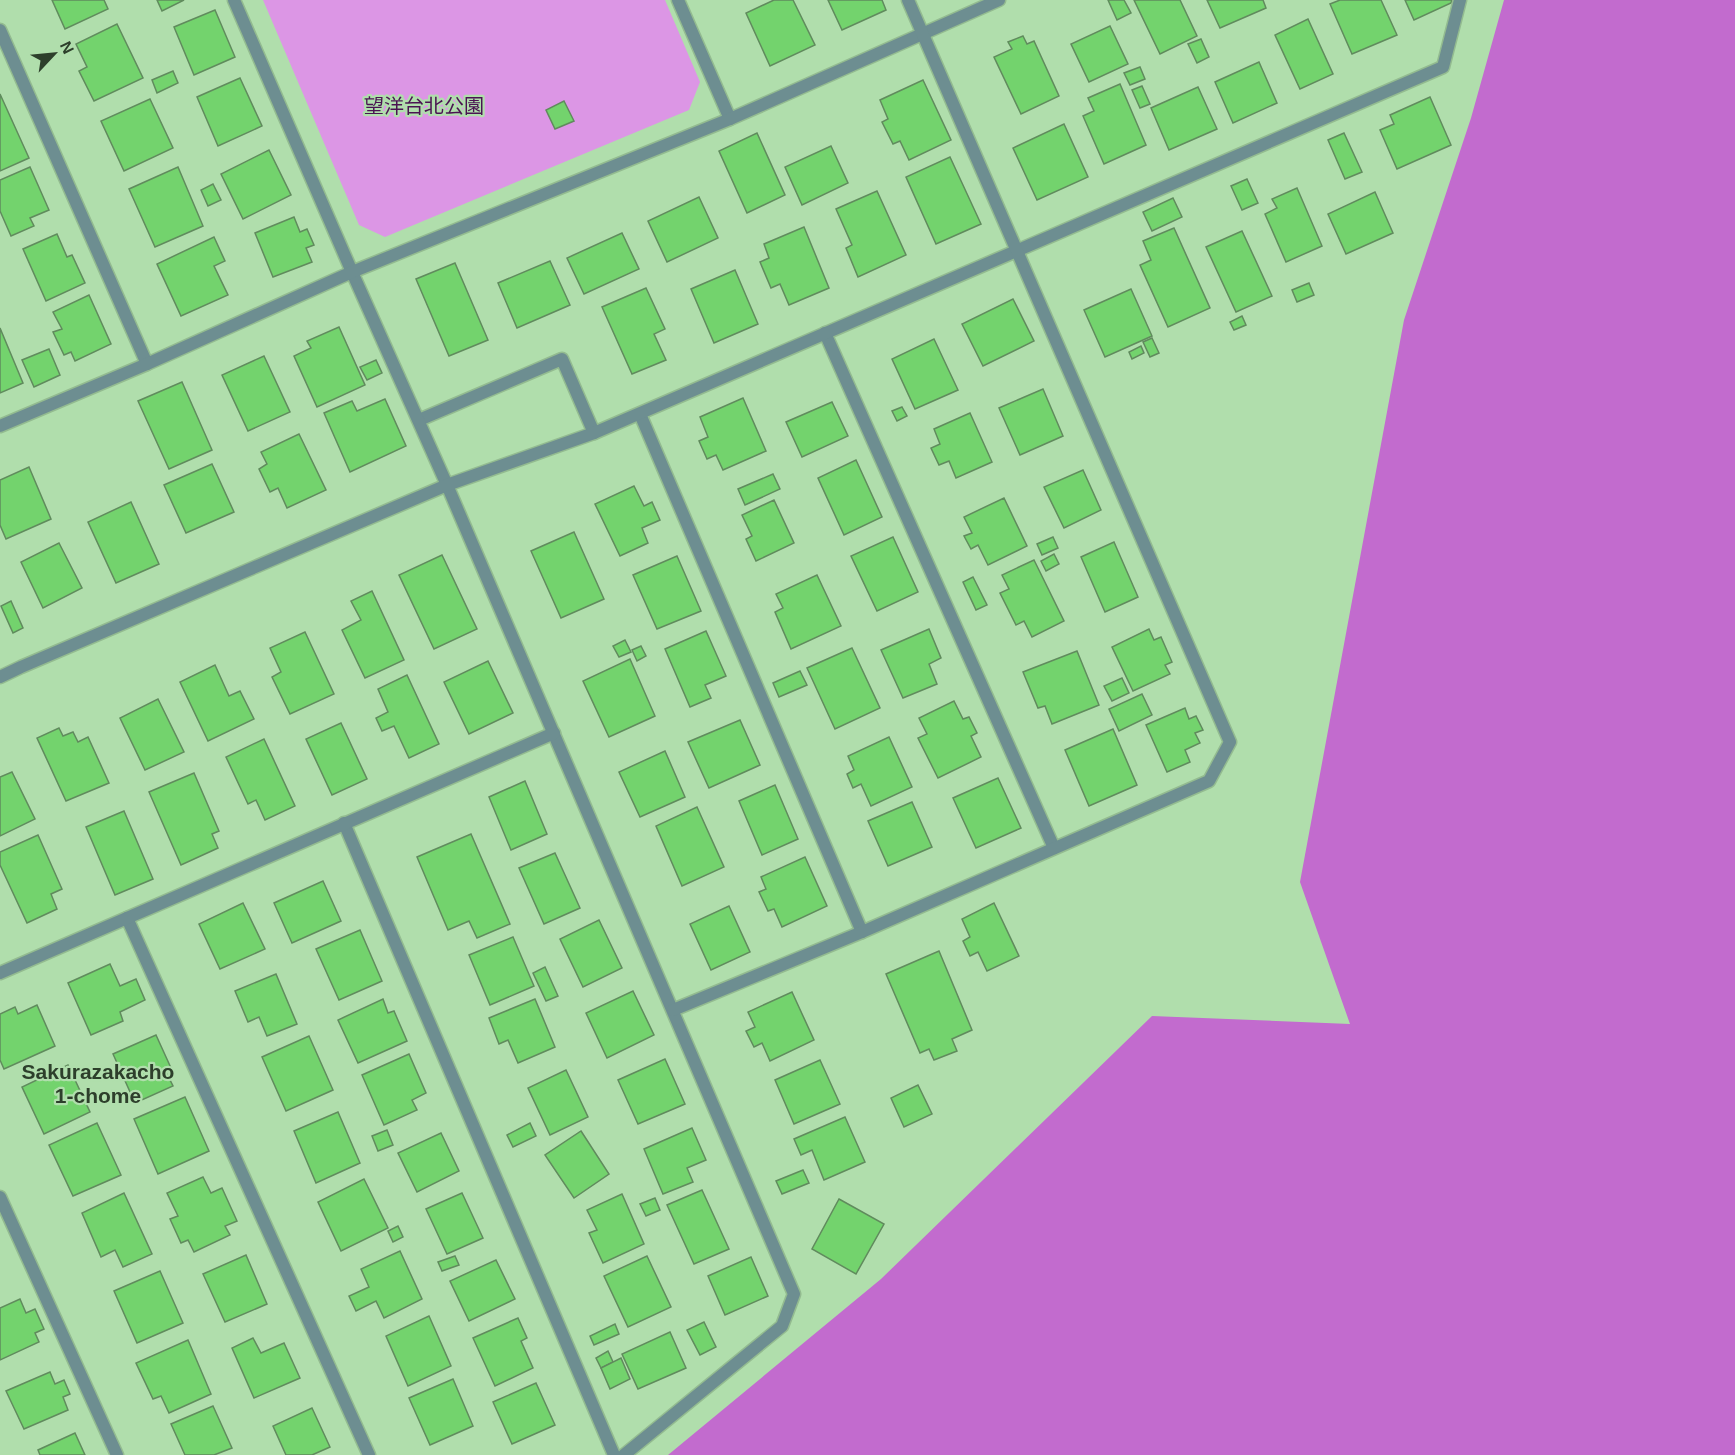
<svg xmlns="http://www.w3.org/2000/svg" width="1735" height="1455" viewBox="0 0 1735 1455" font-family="Arial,'Noto Sans JP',sans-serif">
  <rect width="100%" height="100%" fill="#b0deac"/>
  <!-- green -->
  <path fill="#dc96e5" d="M263,0H665L700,82L689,110L385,237L359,225Z"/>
  <!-- forest -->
  <path fill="#c26bce" d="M1504,0H1735V1455H668L881,1279L1152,1016L1350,1024L1300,882L1404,320L1471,118Z"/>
  <!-- building -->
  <g fill="#73d36d" stroke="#608b5d" stroke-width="1.5">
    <path d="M52,0H104L108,9L65,29Z"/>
    <path d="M157,0H184L162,11Z"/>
    <path d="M774,0H793L815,45L770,66L746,13Z"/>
    <path d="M828,0H882L886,10L842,30Z"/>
    <path d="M1108,0H1124L1131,13L1117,20Z"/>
    <path d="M1134,0H1180L1197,36L1160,54Z"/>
    <path d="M1207,0H1263L1266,8L1220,28Z"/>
    <path d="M1340,0H1381L1397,35L1352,54L1330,4Z"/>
    <path d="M1405,0H1452L1451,3L1414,20Z"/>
    <path d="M215,10L235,57L194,75L174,27Z"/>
    <path d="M1308,19L1333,74L1300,89L1275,35Z"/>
    <path d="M117,24L143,78L94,101L79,71L87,67L76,44Z"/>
    <path d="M1110,26L1128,64L1089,82L1071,44Z"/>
    <path d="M1023,36L1027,44L1034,41L1059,96L1021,114L994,57L1012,49L1008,42Z"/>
    <path d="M1201,39L1209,57L1197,63L1188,44Z"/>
    <path d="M1259,62L1277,103L1233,123L1215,82Z"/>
    <path d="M1140,67L1145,79L1130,85L1124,73Z"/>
    <path d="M173,71L178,83L157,93L152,80Z"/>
    <path d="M240,78L262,126L218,146L197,97Z"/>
    <path d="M923,80L951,140L909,160L900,141L893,144L882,122L888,119L880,100Z"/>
    <path d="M1120,84L1146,145L1104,164L1083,116L1094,111L1088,98Z"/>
    <path d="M1142,86L1150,104L1140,108L1132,90Z"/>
    <path d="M1198,87L1217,129L1169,150L1151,108Z"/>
    <path d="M0,94L29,158L0,171Z"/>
    <path d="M1430,97L1451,145L1397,169L1380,130L1394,124L1390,115Z"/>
    <path d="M150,99L173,148L124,171L101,121Z"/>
    <path d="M564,101L574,121L555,129L546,110Z"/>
    <path d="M1064,124L1088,177L1037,200L1013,148Z"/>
    <path d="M757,133L785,195L747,213L719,151Z"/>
    <path d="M1344,133L1362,172L1345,179L1328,140Z"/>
    <path d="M831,146L848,183L802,205L785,167Z"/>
    <path d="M269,150L291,195L243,219L221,174Z"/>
    <path d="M950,157L981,224L936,244L906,177Z"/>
    <path d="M30,167L49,210L30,218L34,226L11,236L0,211V180Z"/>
    <path d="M178,167L203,226L155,247L129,189Z"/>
    <path d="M1247,179L1258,203L1242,210L1231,186Z"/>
    <path d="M213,184L221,200L208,206L201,190Z"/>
    <path d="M1297,188L1322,246L1286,262L1265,214L1277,208L1272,199Z"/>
    <path d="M877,191L906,255L858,277L846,248L852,245L836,209Z"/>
    <path d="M1375,192L1393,233L1346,254L1328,214Z"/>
    <path d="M699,197L718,238L667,262L648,221Z"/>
    <path d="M1173,198L1182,217L1152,231L1143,212Z"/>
    <path d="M294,217L300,232L307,229L314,245L306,248L312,262L273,277L255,233Z"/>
    <path d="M804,227L829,288L789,305L780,284L771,288L760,262L769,258L764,244Z"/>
    <path d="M1174,228L1210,308L1168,327L1140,265L1151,260L1143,241Z"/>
    <path d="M1242,231L1272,296L1236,312L1206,247Z"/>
    <path d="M622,233L639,269L584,294L567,258Z"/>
    <path d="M57,234L67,257L72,255L85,283L46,301L23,249Z"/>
    <path d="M214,237L225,261L214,266L228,295L181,316L157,264Z"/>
    <path d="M550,261L570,305L517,328L498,283Z"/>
    <path d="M455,263L488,340L449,356L416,279Z"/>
    <path d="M735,270L758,324L714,343L691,289Z"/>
    <path d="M1309,283L1314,295L1297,302L1292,290Z"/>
    <path d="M646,288L665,329L654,334L666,360L632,374L602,307Z"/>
    <path d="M1131,289L1152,336L1105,357L1084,310Z"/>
    <path d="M89,295L111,344L75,361L71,352L64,355L53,332L62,329L53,312Z"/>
    <path d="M1013,299L1034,341L983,366L962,324Z"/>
    <path d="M1242,316L1246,325L1234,330L1230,322Z"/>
    <path d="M339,327L365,385L317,407L294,356L311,348L307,341Z"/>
    <path d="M0,328L23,383L0,393Z"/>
    <path d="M1152,338L1159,353L1150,357L1143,342Z"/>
    <path d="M934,339L958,390L915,409L892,359Z"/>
    <path d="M1141,346L1144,353L1132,359L1129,352Z"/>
    <path d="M49,349L60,375L34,387L22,360Z"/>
    <path d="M264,356L290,412L248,431L222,375Z"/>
    <path d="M376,360L382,373L367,380L360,367Z"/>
    <path d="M182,382L212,450L169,469L138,401Z"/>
    <path d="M1043,389L1063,436L1020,455L999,408Z"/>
    <path d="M743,398L766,451L723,470L716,455L707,459L699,441L708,437L700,417Z"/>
    <path d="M385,399L406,446L350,472L324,413L352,401L357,411Z"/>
    <path d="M832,402L848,436L802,457L786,422Z"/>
    <path d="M902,407L907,416L897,421L892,411Z"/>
    <path d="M970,413L992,462L956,478L949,461L939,465L931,448L940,444L934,429Z"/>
    <path d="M299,434L326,490L287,508L278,488L270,492L259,469L267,464L261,452Z"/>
    <path d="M856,460L882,517L844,535L818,478Z"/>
    <path d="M212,464L234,512L186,533L164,485Z"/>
    <path d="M29,467L51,519L6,539L0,525V480Z"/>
    <path d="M1083,470L1101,510L1064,528L1044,487Z"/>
    <path d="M773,474L780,489L745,505L738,489Z"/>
    <path d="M634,486L644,506L652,502L660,520L642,528L648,543L620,556L595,504Z"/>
    <path d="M1004,498L1027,546L988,565L978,545L971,549L964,536L972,533L964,517Z"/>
    <path d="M774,500L794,543L756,561L746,539L752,536L742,515Z"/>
    <path d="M131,502L159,564L116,583L88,522Z"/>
    <path d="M574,532L604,599L561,618L531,551Z"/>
    <path d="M893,537L918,592L877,611L851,556Z"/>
    <path d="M1053,537L1058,548L1042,555L1037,544Z"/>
    <path d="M1114,542L1138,597L1105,612L1081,557Z"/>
    <path d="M59,543L82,588L43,608L21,562Z"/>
    <path d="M1054,554L1059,564L1046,571L1041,561Z"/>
    <path d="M442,555L477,629L434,649L399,575Z"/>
    <path d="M677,556L701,611L657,629L633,575Z"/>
    <path d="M1034,560L1064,621L1032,637L1024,621L1016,625L1000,593L1009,589L1002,575Z"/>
    <path d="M817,575L841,626L791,649L775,612L783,608L776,594Z"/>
    <path d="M973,577L987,605L976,610L963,582Z"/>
    <path d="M372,591L404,660L365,678L342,630L361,620L351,601Z"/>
    <path d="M11,601L23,628L13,633L1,606Z"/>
    <path d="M929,629L941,658L929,664L937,684L903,698L881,650Z"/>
    <path d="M1149,629L1154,640L1161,637L1172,662L1165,665L1170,674L1133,691L1112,647Z"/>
    <path d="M706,631L726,676L705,685L711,698L690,707L665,649Z"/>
    <path d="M305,632L334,694L290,714L272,677L281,672L270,648Z"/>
    <path d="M625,640L631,652L619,657L613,646Z"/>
    <path d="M641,646L646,656L637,661L632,650Z"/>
    <path d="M852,648L880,708L835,729L807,668Z"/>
    <path d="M1077,651L1099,705L1052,724L1045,706L1038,708L1023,672Z"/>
    <path d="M630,659L655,716L609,737L583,681Z"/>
    <path d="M488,661L513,713L469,734L444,682Z"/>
    <path d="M215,665L229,696L240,691L254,719L208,741L180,682Z"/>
    <path d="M800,671L807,685L779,697L773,683Z"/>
    <path d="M407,675L439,744L409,758L394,726L382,731L376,718L388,712L378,689Z"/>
    <path d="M1122,678L1129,693L1112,701L1104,686Z"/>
    <path d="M1142,694L1152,715L1119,731L1109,709Z"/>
    <path d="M158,699L184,752L145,770L120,718Z"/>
    <path d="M954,701L963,719L969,717L977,733L971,736L981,757L938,778L918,738L927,734L919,718Z"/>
    <path d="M1185,708L1189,719L1196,716L1203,730L1195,733L1200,743L1185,750L1190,762L1167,772L1146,725Z"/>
    <path d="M740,720L760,765L709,788L688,742Z"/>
    <path d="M341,723L367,779L332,795L306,739Z"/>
    <path d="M59,728L63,736L73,732L78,742L88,737L109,783L66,801L37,738Z"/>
    <path d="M1113,729L1137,785L1089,806L1065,750Z"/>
    <path d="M889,737L912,787L871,806L861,784L853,788L847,774L854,770L848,756Z"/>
    <path d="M264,739L295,806L265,820L256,800L248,804L226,757Z"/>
    <path d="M665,751L685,797L640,817L619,772Z"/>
    <path d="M12,772L35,819L0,836V777Z"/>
    <path d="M194,773L219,831L212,834L218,848L181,865L149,792Z"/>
    <path d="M998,778L1021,828L976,848L953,798Z"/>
    <path d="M525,781L547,834L511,850L489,797Z"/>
    <path d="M775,785L798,839L762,855L739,801Z"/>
    <path d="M912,802L932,847L888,866L868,821Z"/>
    <path d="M697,807L724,867L682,886L656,826Z"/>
    <path d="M124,811L153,879L115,895L86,827Z"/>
    <path d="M471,834L510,924L477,938L469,921L448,930L417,857Z"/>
    <path d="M38,835L62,889L51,894L57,909L27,923L0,865V852Z"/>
    <path d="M555,853L580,908L544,924L519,868Z"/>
    <path d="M805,857L827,906L782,927L774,909L768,911L759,892L766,889L761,877Z"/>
    <path d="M323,881L341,921L292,943L274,903Z"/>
    <path d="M243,903L265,949L220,969L199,924Z"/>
    <path d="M994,903L1019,956L987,971L978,952L970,956L963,941L970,937L962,919Z"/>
    <path d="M729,906L750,952L711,970L690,924Z"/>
    <path d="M599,920L622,968L583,987L560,939Z"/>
    <path d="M360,930L382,981L339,1000L316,949Z"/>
    <path d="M513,937L534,986L490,1005L469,955Z"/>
    <path d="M939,951L972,1030L952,1039L957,1051L934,1060L929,1049L920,1053L886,974Z"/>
    <path d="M110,964L120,986L136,979L145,1000L120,1012L123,1021L91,1035L68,983Z"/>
    <path d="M545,967L558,996L546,1001L533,973Z"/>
    <path d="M276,974L297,1024L267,1036L259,1017L248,1022L235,991Z"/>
    <path d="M633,991L654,1035L607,1058L586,1013Z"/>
    <path d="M792,992L814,1040L770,1061L762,1043L754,1047L746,1031L755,1027L748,1012Z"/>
    <path d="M383,999L388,1013L394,1011L407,1041L358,1063L338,1020Z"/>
    <path d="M535,999L555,1047L518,1063L508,1040L499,1044L489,1018Z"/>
    <path d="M37,1005L55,1046L4,1069L0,1060V1014L15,1007L18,1014Z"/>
    <path d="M156,1035L171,1068L165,1070L173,1086L135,1103L113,1054Z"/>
    <path d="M309,1036L333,1090L286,1111L262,1057Z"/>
    <path d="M409,1054L426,1093L412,1100L417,1110L384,1125L362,1075Z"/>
    <path d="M665,1059L685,1104L638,1124L618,1080Z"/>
    <path d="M820,1060L840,1104L794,1124L775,1080Z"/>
    <path d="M68,1065L90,1112L44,1134L22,1087Z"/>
    <path d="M566,1070L588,1117L550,1135L528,1088Z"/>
    <path d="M918,1085L932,1114L904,1127L891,1098Z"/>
    <path d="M185,1097L209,1151L158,1174L134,1119Z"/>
    <path d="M338,1112L360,1163L316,1183L294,1131Z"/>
    <path d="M845,1117L865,1162L824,1180L812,1150L801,1155L794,1139Z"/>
    <path d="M97,1123L121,1175L73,1196L49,1145Z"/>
    <path d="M530,1123L536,1136L513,1147L507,1135Z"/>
    <path d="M692,1128L706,1160L687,1168L693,1182L663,1194L644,1149Z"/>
    <path d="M387,1130L393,1145L378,1151L372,1136Z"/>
    <path d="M581,1131L609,1174L574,1198L545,1155Z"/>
    <path d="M441,1133L459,1171L417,1192L398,1153Z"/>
    <path d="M803,1170L809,1183L782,1194L776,1181Z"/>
    <path d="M203,1177L211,1193L222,1188L237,1221L225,1226L230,1235L194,1252L188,1240L181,1243L170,1219L178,1216L167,1193Z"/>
    <path d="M364,1179L388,1228L341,1251L318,1202Z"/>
    <path d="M702,1190L729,1249L694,1264L667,1205Z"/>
    <path d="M124,1193L152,1254L123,1267L115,1250L101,1257L82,1213Z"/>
    <path d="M462,1193L483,1238L447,1254L426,1209Z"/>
    <path d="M622,1194L644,1244L603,1263L589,1233L597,1230L587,1210Z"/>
    <path d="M655,1198L660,1210L646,1216L640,1204Z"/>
    <path d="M839,1199L884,1224L856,1274L812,1249Z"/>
    <path d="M398,1226L403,1237L393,1242L388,1231Z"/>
    <path d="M400,1251L422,1299L384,1318L376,1301L356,1311L349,1296L369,1287L361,1269Z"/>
    <path d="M246,1255L267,1304L225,1322L203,1274Z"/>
    <path d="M455,1256L459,1265L442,1271L438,1262Z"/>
    <path d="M647,1256L671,1307L628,1327L604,1276Z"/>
    <path d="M751,1257L768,1296L725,1315L708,1276Z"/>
    <path d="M496,1260L515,1299L469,1321L450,1281Z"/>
    <path d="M160,1271L183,1323L137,1343L114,1291Z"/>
    <path d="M20,1299L26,1313L35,1309L44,1329L35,1333L39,1342L0,1360V1308Z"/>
    <path d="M429,1316L451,1366L408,1386L386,1336Z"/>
    <path d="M518,1318L527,1338L521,1341L533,1368L495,1386L473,1338Z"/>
    <path d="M704,1322L716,1347L700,1355L687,1330Z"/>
    <path d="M615,1324L619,1334L594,1345L590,1336Z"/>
    <path d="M670,1332L686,1368L638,1389L622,1354Z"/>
    <path d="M253,1338L261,1353L284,1343L300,1378L254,1398L232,1348Z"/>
    <path d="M188,1340L211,1394L169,1413L161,1396L153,1399L136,1363Z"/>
    <path d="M608,1351L613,1362L601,1368L596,1358Z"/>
    <path d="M621,1358L630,1379L610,1389L601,1368Z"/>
    <path d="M50,1372L55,1384L64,1380L70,1394L63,1397L68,1410L24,1429L6,1391Z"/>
    <path d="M453,1379L473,1426L430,1445L409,1398Z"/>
    <path d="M536,1383L555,1425L512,1444L493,1402Z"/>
    <path d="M213,1406L232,1448L214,1455H185L171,1424Z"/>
    <path d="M312,1408L330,1447L312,1455H286L273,1426Z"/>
    <path d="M75,1433L85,1455H40L38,1450Z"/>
  </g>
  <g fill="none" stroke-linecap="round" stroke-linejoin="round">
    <!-- lane casing -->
    <g stroke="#93bb90" stroke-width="15">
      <path id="lane" d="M419,420L562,359L594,433"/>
    </g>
    <!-- street casing -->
    <g stroke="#93bb90" stroke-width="15">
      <g id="street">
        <path d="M234,0L352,272L447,485L794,1294L782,1326L624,1455"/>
        <path d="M678,0L730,119"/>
        <path d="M0,30L147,364"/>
        <path d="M825,333L1054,848"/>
        <path d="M640,414L862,932"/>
        <path d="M0,426L147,364L352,272L730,119L999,0"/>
        <path d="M0,677L21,667L447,485L594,433L1443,67L1460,0"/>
        <path d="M344,823L614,1455"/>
        <path d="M127,918L369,1455"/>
        <path d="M0,973L554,733"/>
        <path d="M673,1010L862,932L1209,781L1230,742L908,0"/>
        <path d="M0,1197L117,1455"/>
      </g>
    </g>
    <!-- lane -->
    <use href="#lane" stroke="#6d8e91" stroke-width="12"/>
    <!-- street -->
    <use href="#street" stroke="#6d8e91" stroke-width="12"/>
  </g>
  <g text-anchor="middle" stroke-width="4.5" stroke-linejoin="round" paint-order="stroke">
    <!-- park labels -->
    <g font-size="20" fill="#4a1352" stroke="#b0deac">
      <text x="424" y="113">望洋台北公園</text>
    </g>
    <!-- neighbourhood labels -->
    <g font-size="21" font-weight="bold" fill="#2d3f2b" stroke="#b0deac">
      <text x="98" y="1079">Sakurazakacho<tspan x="98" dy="24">1-chome</tspan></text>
    </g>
  </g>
  <!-- north arrow -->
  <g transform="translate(54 54) rotate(64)" stroke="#b0deac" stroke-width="4.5" paint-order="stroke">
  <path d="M0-4.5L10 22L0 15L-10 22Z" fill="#2d3f2b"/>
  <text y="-9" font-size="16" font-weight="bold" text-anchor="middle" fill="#2d3f2b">N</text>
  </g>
</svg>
